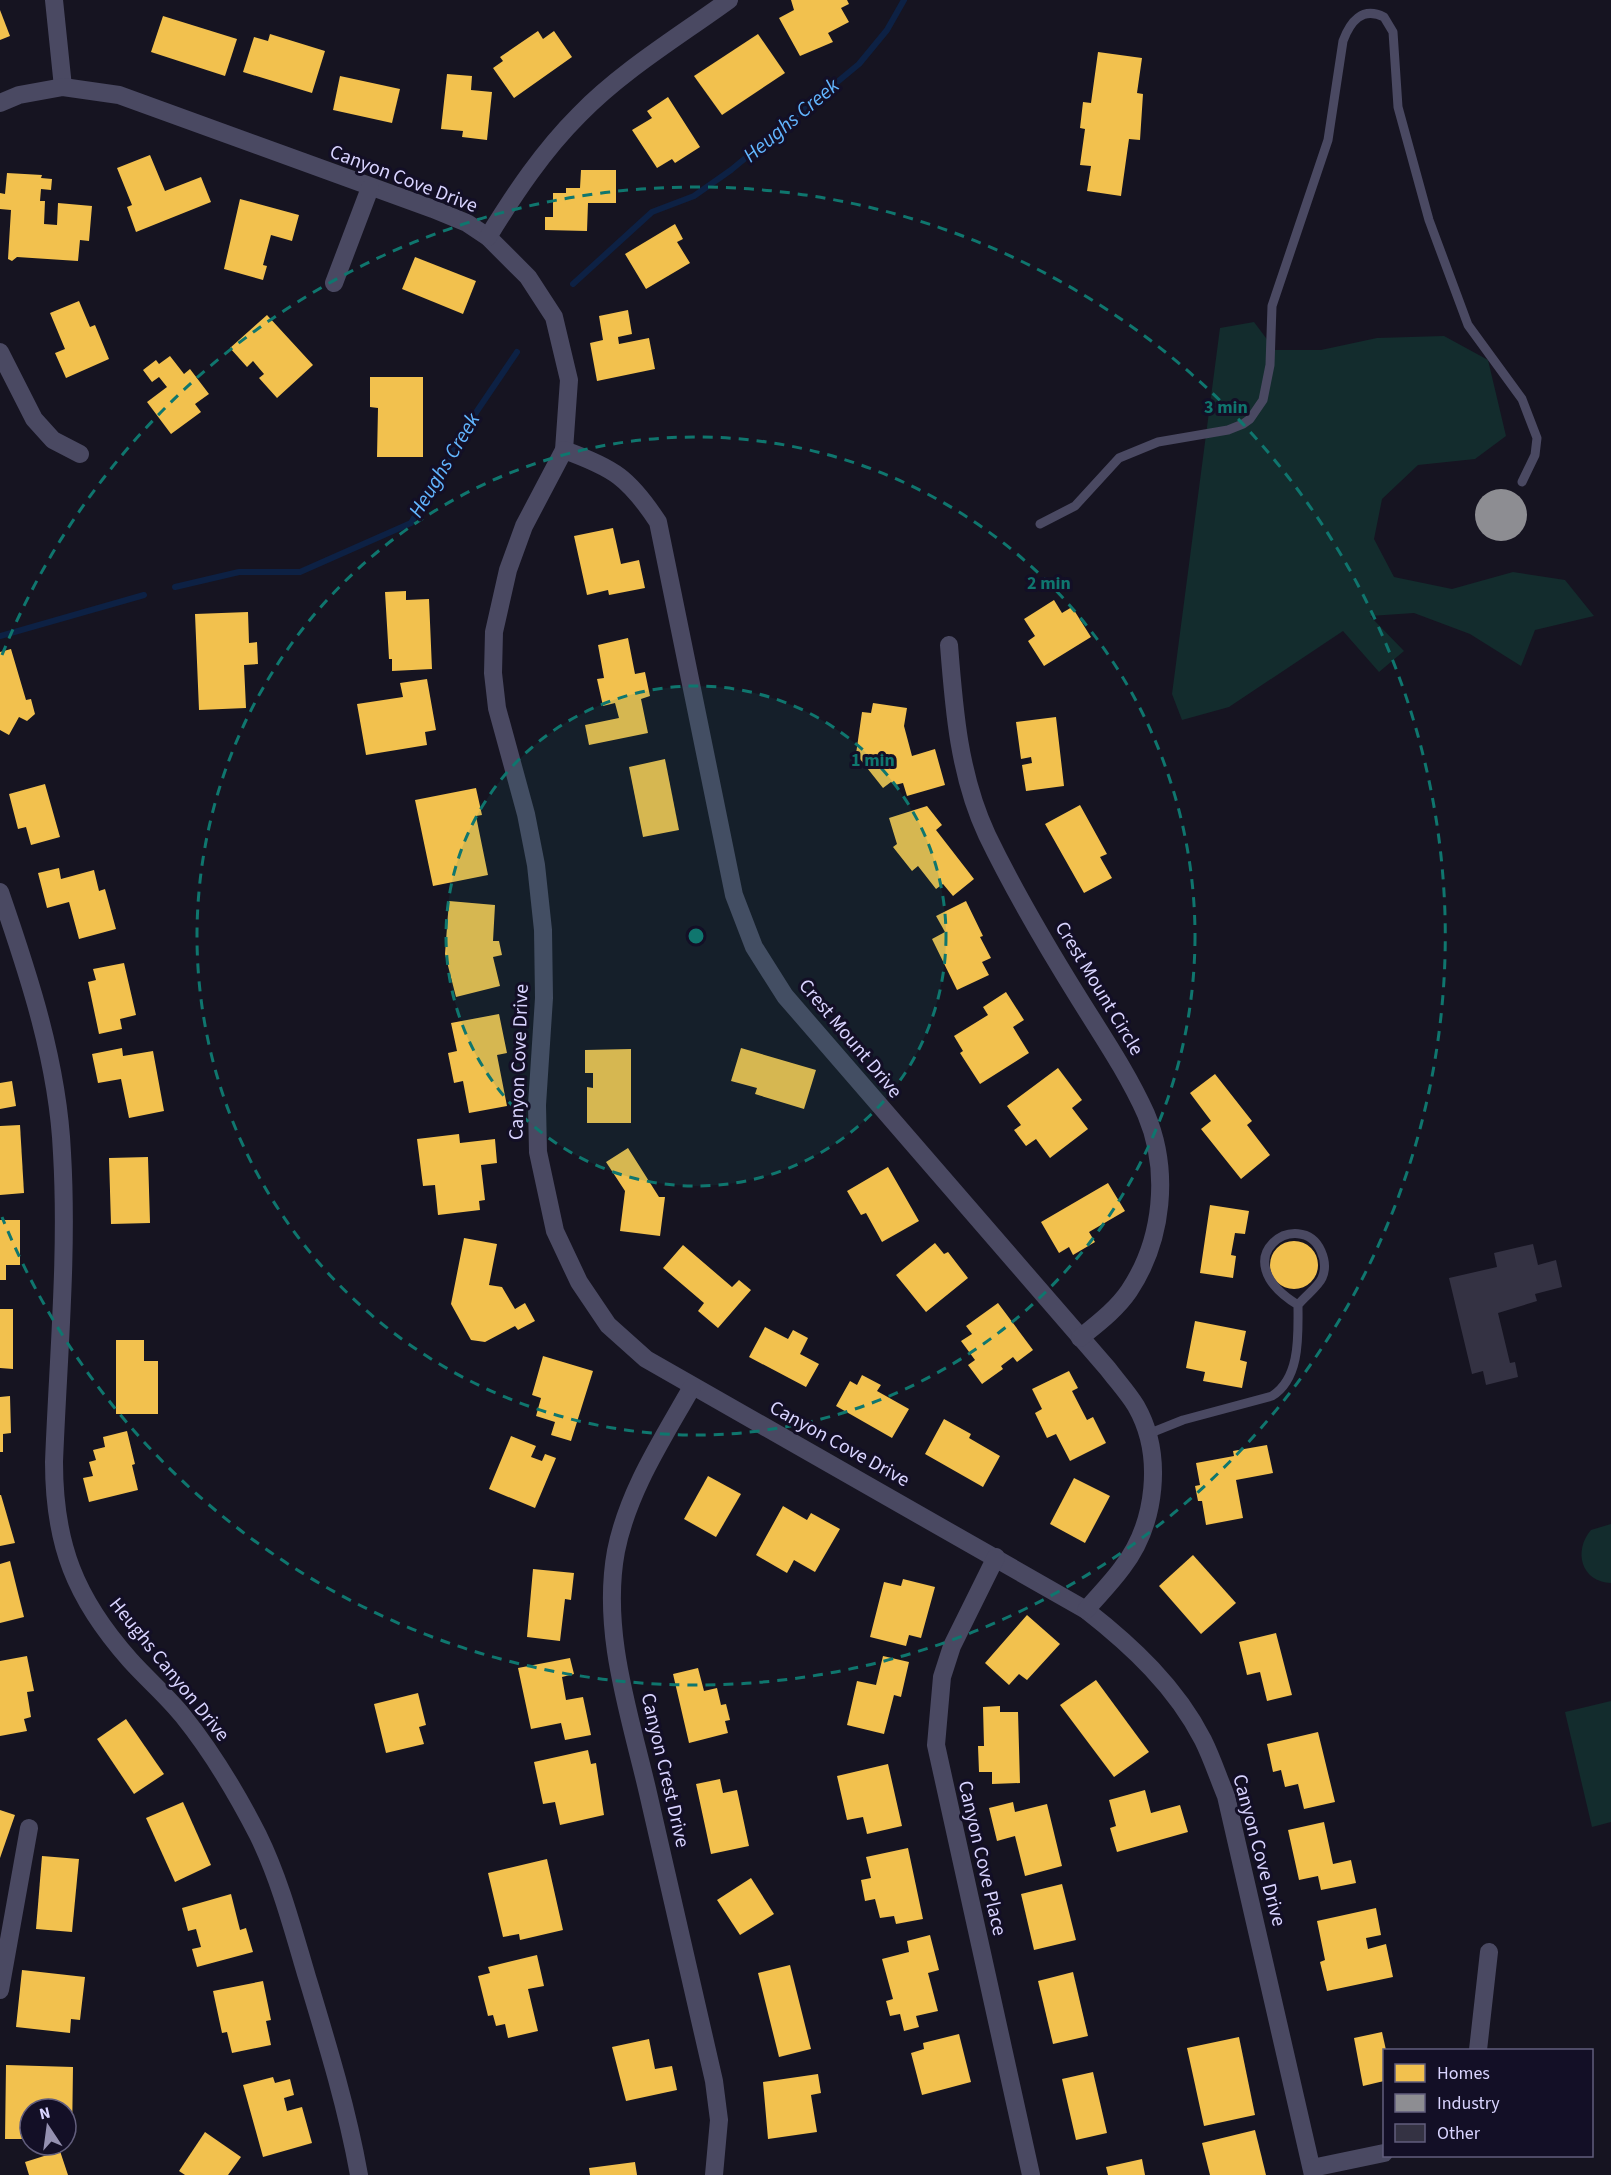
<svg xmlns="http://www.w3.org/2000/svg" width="1611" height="2175" viewBox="0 0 1611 2175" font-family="'Source Sans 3',sans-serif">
  <rect width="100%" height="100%" fill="#161421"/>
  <!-- green -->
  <g fill="#132c2d">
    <path d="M1254,322L1275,350H1321L1377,338L1444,336L1488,360L1506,436L1475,459L1418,465L1382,499L1374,539L1394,577L1452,589L1513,572L1565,580L1594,616L1535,630L1521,666L1470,634L1414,613L1370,616L1404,651L1379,672L1343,631L1229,707L1182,720L1172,694L1220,328Z"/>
    <path d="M1611,1524V1583C1581,1582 1573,1551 1591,1530Z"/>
    <path d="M1611,1701V1822L1592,1827L1565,1712Z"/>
  </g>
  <!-- homes -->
  <g fill="#f2c14e">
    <path d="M791,0H847L849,4L841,8L849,22L828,33L833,42L800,56L779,18L794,10Z"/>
    <path d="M0,10L10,36L0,40Z"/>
    <path d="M163,16L237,39L225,76L151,52Z"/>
    <path d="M538,31L543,39L554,31L572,57L514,98L493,68L503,61L500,57Z"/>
    <path d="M270,34L325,51L312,93L243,72L254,37L268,41Z"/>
    <path d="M758,34L785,73L722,115L694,76Z"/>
    <path d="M1098,52L1142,58L1137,93L1143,94L1140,140L1129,139L1121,196L1087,191L1091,166L1080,165L1085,129L1080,128L1083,102L1091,103Z"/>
    <path d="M447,74L472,76L471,90L492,92L487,140L462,137L463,131L441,129Z"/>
    <path d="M340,76L400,89L392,123L333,110Z"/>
    <path d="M668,97L700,147L675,163L672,159L657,168L632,130L652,118L647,111Z"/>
    <path d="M150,155L165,191L201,177L211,202L136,232L127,207L132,205L117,168Z"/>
    <path d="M581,170H616V203H588L587,231L545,230V217H553V193H566V188H580Z"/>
    <path d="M7,173L42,175L41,178L52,179L51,190L41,189L40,201H45L44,224L57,225L58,203L92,206L89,241L80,240L78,261L17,257L12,261L8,259L11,210L0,209V193L5,194Z"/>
    <path d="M240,199L299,215L292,241L271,235L263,265L267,266L263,280L224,269Z"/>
    <path d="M675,224L683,239L677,242L690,263L646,289L625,254Z"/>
    <path d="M415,257L476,281L463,314L402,289Z"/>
    <path d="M79,301L90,327L95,325L109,359L66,378L55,353L65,349L50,313Z"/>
    <path d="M628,310L632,334L618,337L619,344L649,338L655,369L597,381L590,343L603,340L599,316Z"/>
    <path d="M267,315L313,365L277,398L259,378L264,374L253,361L247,367L230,348Z"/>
    <path d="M170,356L184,374L190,369L209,394L195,404L201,412L171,434L147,402L167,387L159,377L152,382L143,370L156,360L159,364Z"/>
    <path d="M370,377H423V457H377L378,408L370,407Z"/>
    <path d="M613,528L621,564L639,560L645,588L609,595L608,590L587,595L574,536Z"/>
    <path d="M406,591V600L429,599L432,669L392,671V659H389L385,592Z"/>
    <path d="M1054,600L1062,613L1072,607L1091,637L1044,666L1028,641L1035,636L1024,619Z"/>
    <path d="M248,612L249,643L257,642L258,664L244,665L246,708L199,710L195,614Z"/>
    <path d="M628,638L635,674L645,672L650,696L641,699L648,733L589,745L585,725L619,718L615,703L603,706L597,679L604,678L598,645Z"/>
    <path d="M11,649L26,700L31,699L35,714L27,721L19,717L9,735L0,730V652Z"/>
    <path d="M427,679L436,730L425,732L427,745L366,755L357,704L403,697L400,683Z"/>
    <path d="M873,703L907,708L904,726L912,756L935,749L945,785L907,796L903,783L895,785L891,782L883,788L856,754L862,712L871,713Z"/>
    <path d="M1056,717L1064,786L1026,791L1022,765L1032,763L1031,757L1021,759L1016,722Z"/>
    <path d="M665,759L679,830L643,837L629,767Z"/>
    <path d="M45,784L60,837L31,845L26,827L18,829L9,794Z"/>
    <path d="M476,788L482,815L476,816L488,875L433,886L415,800Z"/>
    <path d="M1080,805L1107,854L1100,857L1112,878L1084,893L1045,824Z"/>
    <path d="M927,806L942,825L936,830L974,879L953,896L943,884L936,889L918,866L912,871L893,847L897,844L889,818Z"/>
    <path d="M59,868L61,879L94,870L99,891L105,889L116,929L79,939L69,902L47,908L38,873Z"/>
    <path d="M449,901L495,905L493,941H499L502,955L493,957L500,986L456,997L445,954Z"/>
    <path d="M966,901L983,936L980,937L991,958L982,962L989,975L957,990L932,939L945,932L936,916Z"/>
    <path d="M124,963L136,1015L120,1019L122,1029L99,1034L88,982L96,980L93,969Z"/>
    <path d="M1006,992L1024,1020L1013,1027L1029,1053L980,1084L960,1053L963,1051L954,1036L988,1015L983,1007Z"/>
    <path d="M499,1014L507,1053L497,1055L507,1106L469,1113L463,1081L454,1083L448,1053L457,1051L451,1023Z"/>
    <path d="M122,1048L123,1056L153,1051L164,1111L129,1118L121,1079L98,1083L92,1054Z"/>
    <path d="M741,1048L816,1070L804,1109L755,1094L757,1088L731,1081Z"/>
    <path d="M631,1049V1123H587V1087L593,1088V1073H585V1050Z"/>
    <path d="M1058,1068L1082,1100L1072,1108L1088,1129L1050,1158L1036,1139L1026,1146L1014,1130L1021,1125L1007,1106Z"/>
    <path d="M1215,1074L1252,1121L1247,1125L1270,1155L1241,1179L1201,1129L1211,1121L1190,1093Z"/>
    <path d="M12,1081L16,1106L0,1109V1083Z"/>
    <path d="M20,1125L24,1193L0,1195V1126Z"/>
    <path d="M459,1134L460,1143L495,1139L497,1163L481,1165L485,1200L479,1201L480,1210L438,1215L435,1185L423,1186L417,1139Z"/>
    <path d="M628,1148L659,1197H665L660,1236L620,1231L625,1191L606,1162Z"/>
    <path d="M148,1157L150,1223L111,1224L109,1158Z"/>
    <path d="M888,1167L919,1221L882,1242L866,1213L861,1215L847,1191Z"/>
    <path d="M1108,1183L1125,1211L1089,1232L1095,1242L1073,1255L1069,1247L1059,1253L1041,1222Z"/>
    <path d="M1210,1205L1249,1211L1245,1234L1235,1233L1231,1255L1236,1256L1233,1278L1200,1273Z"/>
    <path d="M0,1220H20V1265H6V1280H0Z"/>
    <path d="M464,1238L497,1244L489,1285L502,1287L515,1309L525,1303L535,1321L518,1330L515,1326L485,1342L471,1340L451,1304Z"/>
    <circle cx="1294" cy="1265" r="24"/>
    <path d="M935,1243L944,1254L948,1252L968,1278L926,1312L896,1275Z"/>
    <path d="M683,1245L732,1287L739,1280L751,1290L718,1328L698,1311L704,1303L663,1268Z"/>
    <path d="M998,1303L1033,1350L1017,1362L1013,1357L1001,1366L1003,1369L982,1384L968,1365L975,1360L961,1341L972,1334L966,1326Z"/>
    <path d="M0,1309H13V1369L0,1368Z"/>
    <path d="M1195,1321L1246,1331L1240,1360L1247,1362L1242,1388L1203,1381L1205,1372L1186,1368Z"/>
    <path d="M765,1327L788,1339L793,1330L808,1338L800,1354L819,1364L806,1387L749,1357Z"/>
    <path d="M116,1340H144V1361H158V1414H116Z"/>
    <path d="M543,1356L593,1371L571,1441L551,1435L555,1422L536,1416L541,1398L532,1395Z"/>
    <path d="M1069,1371L1078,1388L1072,1391L1087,1420L1093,1417L1106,1443L1070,1461L1056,1434L1047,1438L1035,1413L1042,1409L1032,1389Z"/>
    <path d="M862,1375L881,1385L877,1391L909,1409L892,1438L836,1406L850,1381L857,1385Z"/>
    <path d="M10,1396L11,1433L3,1434V1452H0V1397Z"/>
    <path d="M944,1419L971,1434L969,1438L1000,1456L983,1487L925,1454Z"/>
    <path d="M127,1431L135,1464L132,1465L138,1490L89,1502L83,1478L93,1476L89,1462L96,1460L93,1450L105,1447L103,1437Z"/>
    <path d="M511,1436L536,1446L531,1457L542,1461L545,1454L556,1458L535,1508L489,1489Z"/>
    <path d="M1267,1445L1273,1473L1236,1480L1243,1518L1206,1525L1202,1501H1198L1195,1486L1200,1485L1196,1463L1234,1456L1233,1451Z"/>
    <path d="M708,1476L741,1494L716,1537L684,1519Z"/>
    <path d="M1074,1478L1110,1496L1085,1543L1050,1524Z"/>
    <path d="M1,1495L15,1543L0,1546V1495Z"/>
    <path d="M783,1506L807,1520L811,1513L840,1529L815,1572L794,1560L787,1573L756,1555Z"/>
    <path d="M1193,1555L1236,1603L1201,1634L1159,1586Z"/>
    <path d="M10,1561L24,1617L0,1623V1564Z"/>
    <path d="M533,1569L574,1573L571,1600L565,1599L560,1641L527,1637Z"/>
    <path d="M903,1579L935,1587L921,1638L909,1635L906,1646L870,1637L884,1582L901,1586Z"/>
    <path d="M1027,1615L1060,1644L1027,1680L1019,1674L1009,1685L985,1663Z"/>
    <path d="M1276,1633L1292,1695L1267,1701L1260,1672L1247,1675L1239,1642Z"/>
    <path d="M27,1656L34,1691L27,1692L31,1717L24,1719L27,1731L0,1736V1661Z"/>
    <path d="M883,1656L909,1662L901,1697L894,1695L884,1734L847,1725L857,1681L876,1685Z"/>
    <path d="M570,1658L574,1674L562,1677L566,1700L583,1697L591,1735L565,1740L561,1723L531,1729L518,1668Z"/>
    <path d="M698,1668L704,1691L717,1688L721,1705L726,1704L730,1720L725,1721L728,1733L689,1743L673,1674Z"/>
    <path d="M1096,1680L1149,1752L1114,1777L1060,1705Z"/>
    <path d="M418,1693L426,1725L419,1727L424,1744L386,1753L374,1704Z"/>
    <path d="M1000,1706V1712H1018L1020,1783L992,1784V1772H979L978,1746H984L983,1707Z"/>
    <path d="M126,1719L164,1774L134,1794L97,1739Z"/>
    <path d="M1318,1732L1335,1802L1304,1809L1298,1784L1285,1787L1281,1770L1273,1772L1267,1744Z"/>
    <path d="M588,1750L591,1764L596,1763L604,1815L560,1825L555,1802L543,1804L534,1762Z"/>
    <path d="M888,1764L902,1826L867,1834L863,1817L847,1820L837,1776Z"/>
    <path d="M720,1779L723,1793L737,1790L749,1846L711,1854L696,1784Z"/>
    <path d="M1145,1790L1151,1813L1180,1805L1188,1832L1117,1852L1110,1828L1116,1826L1109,1800Z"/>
    <path d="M183,1802L211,1865L175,1882L146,1818Z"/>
    <path d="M1013,1802L1015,1812L1047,1804L1062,1866L1025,1876L1015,1836L997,1841L989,1808Z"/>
    <path d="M0,1810L15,1815L0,1858Z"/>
    <path d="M1324,1822L1333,1864L1351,1860L1356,1883L1321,1890L1318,1876L1299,1880L1288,1830Z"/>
    <path d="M908,1848L923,1919L896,1924L894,1916L880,1918L875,1899L865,1901L861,1880L871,1878L866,1857Z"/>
    <path d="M42,1856L79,1859L72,1932L36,1929Z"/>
    <path d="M547,1859L563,1930L520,1940L519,1934L503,1937L488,1873Z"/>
    <path d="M751,1878L774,1914L740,1935L717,1900Z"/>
    <path d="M1062,1884L1076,1940L1034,1950L1021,1894Z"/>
    <path d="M231,1894L240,1930L246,1928L253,1952L197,1967L192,1949L201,1947L196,1929L188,1931L182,1908Z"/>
    <path d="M1376,1908L1381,1935L1366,1938L1368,1949L1386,1944L1393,1977L1327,1991L1320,1962L1325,1960L1317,1921Z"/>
    <path d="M930,1935L939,1970L928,1973L938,2011L916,2016L919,2027L904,2031L900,2014L890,2016L886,2001L893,1999L882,1959L909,1952L907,1941Z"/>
    <path d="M537,1955L544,1986L528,1989L538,2031L508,2038L505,2024L496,2026L493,2015L488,2016L478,1976L490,1973L488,1967Z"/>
    <path d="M790,1965L811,2049L779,2057L758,1973Z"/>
    <path d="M22,1970L85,1977L80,2020L71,2019L70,2033L16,2027Z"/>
    <path d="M1073,1972L1088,2036L1053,2044L1038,1981Z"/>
    <path d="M263,1981L271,2020L266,2021L271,2045L232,2053L227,2032L222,2033L213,1991Z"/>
    <path d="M1382,2032L1386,2050L1384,2081L1363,2086L1354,2038Z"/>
    <path d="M959,2034L971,2082L922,2095L911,2053L924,2049L923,2043Z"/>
    <path d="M1239,2037L1255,2115L1204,2126L1187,2048Z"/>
    <path d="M649,2039L655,2069L672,2066L677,2090L626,2101L612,2047Z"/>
    <path d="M6,2065L73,2067L72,2139H66V2109H30V2139H5Z"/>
    <path d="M1093,2072L1107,2133L1076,2140L1062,2079Z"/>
    <path d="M818,2074L821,2093L811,2095L817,2132L768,2139L763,2082Z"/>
    <path d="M273,2077L275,2083L290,2079L294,2095L284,2098L287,2111L302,2107L312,2143L263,2157L243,2085Z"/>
    <path d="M1255,2130L1266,2175H1210L1202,2143Z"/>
    <path d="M205,2132L241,2157L228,2175H185L179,2171Z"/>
    <path d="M60,2151L68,2175H29L25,2162Z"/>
    <path d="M1142,2159L1145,2175H1108L1106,2167Z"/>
    <path d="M635,2162L637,2175H590L589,2168Z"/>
  </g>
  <!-- industry -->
  <circle fill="#8d8d92" cx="1501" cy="515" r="26"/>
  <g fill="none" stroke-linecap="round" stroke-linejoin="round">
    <!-- stream -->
    <g stroke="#0d2144" stroke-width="6">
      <path d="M573,284L652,212L694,196L731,170L859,64L887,30L904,0"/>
      <path d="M175,587L239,572H300L411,523L477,411L517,352"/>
      <path d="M0,636L144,595"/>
    </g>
  </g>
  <!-- building -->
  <path fill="#343243" d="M1533,1244L1538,1265L1556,1260L1562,1287L1535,1294L1537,1301L1498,1313L1510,1363L1515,1362L1518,1377L1486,1385L1483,1371L1472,1374L1449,1278L1497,1267L1494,1253Z"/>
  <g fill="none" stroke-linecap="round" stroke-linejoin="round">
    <!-- lane -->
    <g stroke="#4a4962" stroke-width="9">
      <path d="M1040,524L1075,506L1119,458L1158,442L1228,430L1243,424L1250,419L1263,400L1270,365L1272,306L1328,140L1343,41C1350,22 1362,6 1384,17L1393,32L1398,107L1429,220L1468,325L1522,399L1537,438L1535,455L1522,482"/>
      <path d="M1148,1434L1183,1420L1272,1396C1301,1378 1298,1334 1298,1305C1305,1296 1318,1287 1322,1278C1326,1269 1325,1260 1321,1251C1301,1206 1220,1257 1298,1305"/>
    </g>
    <!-- street -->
    <g stroke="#4a4962" stroke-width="18">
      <path d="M54,0L63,87"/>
      <path d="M0,103L19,95L63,87L119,95L433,209L467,223L488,237L528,277L554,317L569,380L564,450L524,526L508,570L494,632L493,673L497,708L526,814L536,865L543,930L544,998L537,1105L538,1152L555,1231L579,1282L608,1325L646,1359L1086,1610C1132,1646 1176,1687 1203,1740C1212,1758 1218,1777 1226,1796L1313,2175"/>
      <path d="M488,237C515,193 543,151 579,115C623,70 678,37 729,0"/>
      <path d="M334,283L370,188"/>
      <path d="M0,352L34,419L53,440L80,454"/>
      <path d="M564,450C614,468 629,478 658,522L734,895L754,947L785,996L1108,1369C1117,1381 1128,1393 1136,1406C1164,1455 1156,1524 1122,1568C1111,1583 1098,1596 1086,1610"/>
      <path d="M949,645C954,710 959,775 987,835C1014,891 1047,947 1080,1000C1103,1037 1128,1074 1146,1114C1170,1171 1163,1240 1129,1291C1116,1310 1097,1324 1080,1338"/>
      <path d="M0,892C29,976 58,1063 62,1153C68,1255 58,1359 54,1462C54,1544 75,1598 130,1660C147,1679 167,1696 183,1716C212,1752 237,1794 258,1835C280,1880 293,1930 307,1977C327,2043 347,2108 359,2175"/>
      <path d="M692,1387C662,1440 628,1491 616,1551C601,1632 630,1715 648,1793C670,1889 692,1985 714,2081L719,2120L714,2175"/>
      <path d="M996,1557L952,1646L942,1677L936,1745L1031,2175"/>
      <path d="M0,1990L29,1828"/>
      <path d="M1478,2050L1489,1952"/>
      <path d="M1312,2168L1384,2153"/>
    </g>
  </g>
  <!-- distance rings -->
  <circle cx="696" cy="936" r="250" fill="#0f766e" fill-opacity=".12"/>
  <g fill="none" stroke="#0f766e" stroke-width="3" stroke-dasharray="10 8">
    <circle cx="696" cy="936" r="250"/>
    <circle cx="696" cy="936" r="499"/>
    <path d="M2 655A749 749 0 1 1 2 1217"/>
  </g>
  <g text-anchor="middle" stroke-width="6" stroke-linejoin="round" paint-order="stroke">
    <!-- street labels -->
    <g font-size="20" fill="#d9d4ff" stroke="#130f26">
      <text transform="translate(404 178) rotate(21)" y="7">Canyon Cove Drive</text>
      <text transform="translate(1100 988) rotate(59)" y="7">Crest Mount Circle</text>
      <text transform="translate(851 1038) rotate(50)" y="7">Crest Mount Drive</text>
      <text transform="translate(518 1062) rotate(-88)" y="7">Canyon Cove Drive</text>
      <text transform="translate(840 1443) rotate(29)" y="7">Canyon Cove Drive</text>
      <text transform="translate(170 1669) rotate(51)" y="7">Heughs Canyon Drive</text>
      <text transform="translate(666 1770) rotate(77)" y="7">Canyon Crest Drive</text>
      <text transform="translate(1260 1850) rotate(75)" y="7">Canyon Cove Drive</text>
      <text transform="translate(983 1858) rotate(77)" y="7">Canyon Cove Place</text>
    </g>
    <!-- water labels -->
    <g font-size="21" font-style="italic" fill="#62b6ff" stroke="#130f26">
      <text transform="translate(791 120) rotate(-40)" y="7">Heughs Creek</text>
      <text transform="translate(444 465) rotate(-59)" y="7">Heughs Creek</text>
    </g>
  </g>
  <circle cx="696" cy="936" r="9" fill="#0f766e" stroke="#130f26" stroke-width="3"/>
  <g font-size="18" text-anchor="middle" font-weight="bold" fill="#0f766e" stroke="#130f26" stroke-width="6" stroke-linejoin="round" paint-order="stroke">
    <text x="1226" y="413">3 min</text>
    <text x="1049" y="589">2 min</text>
    <text x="873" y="766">1 min</text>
  </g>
  <!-- legend -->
  <rect x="1383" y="2049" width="210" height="108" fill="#130f26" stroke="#625e7d" stroke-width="1.5"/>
  <rect x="1395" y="2064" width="30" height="18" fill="#f2c14e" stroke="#625e7d" stroke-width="1.5"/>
  <text x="1437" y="2079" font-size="18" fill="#d9d4ff">Homes</text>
  <rect x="1395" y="2094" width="30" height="18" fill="#8d8d92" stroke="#625e7d" stroke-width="1.5"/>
  <text x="1437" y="2109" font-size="18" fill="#d9d4ff">Industry</text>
  <rect x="1395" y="2124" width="30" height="18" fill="#343243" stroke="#625e7d" stroke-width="1.5"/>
  <text x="1437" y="2139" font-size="18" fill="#d9d4ff">Other</text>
  <!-- north arrow -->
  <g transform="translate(48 2127) rotate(347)"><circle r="28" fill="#130f26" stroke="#625e7d" stroke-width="1.5"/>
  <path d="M0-4.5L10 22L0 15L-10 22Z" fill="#9591b1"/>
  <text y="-9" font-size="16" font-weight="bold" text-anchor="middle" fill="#d9d4ff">N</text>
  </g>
</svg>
